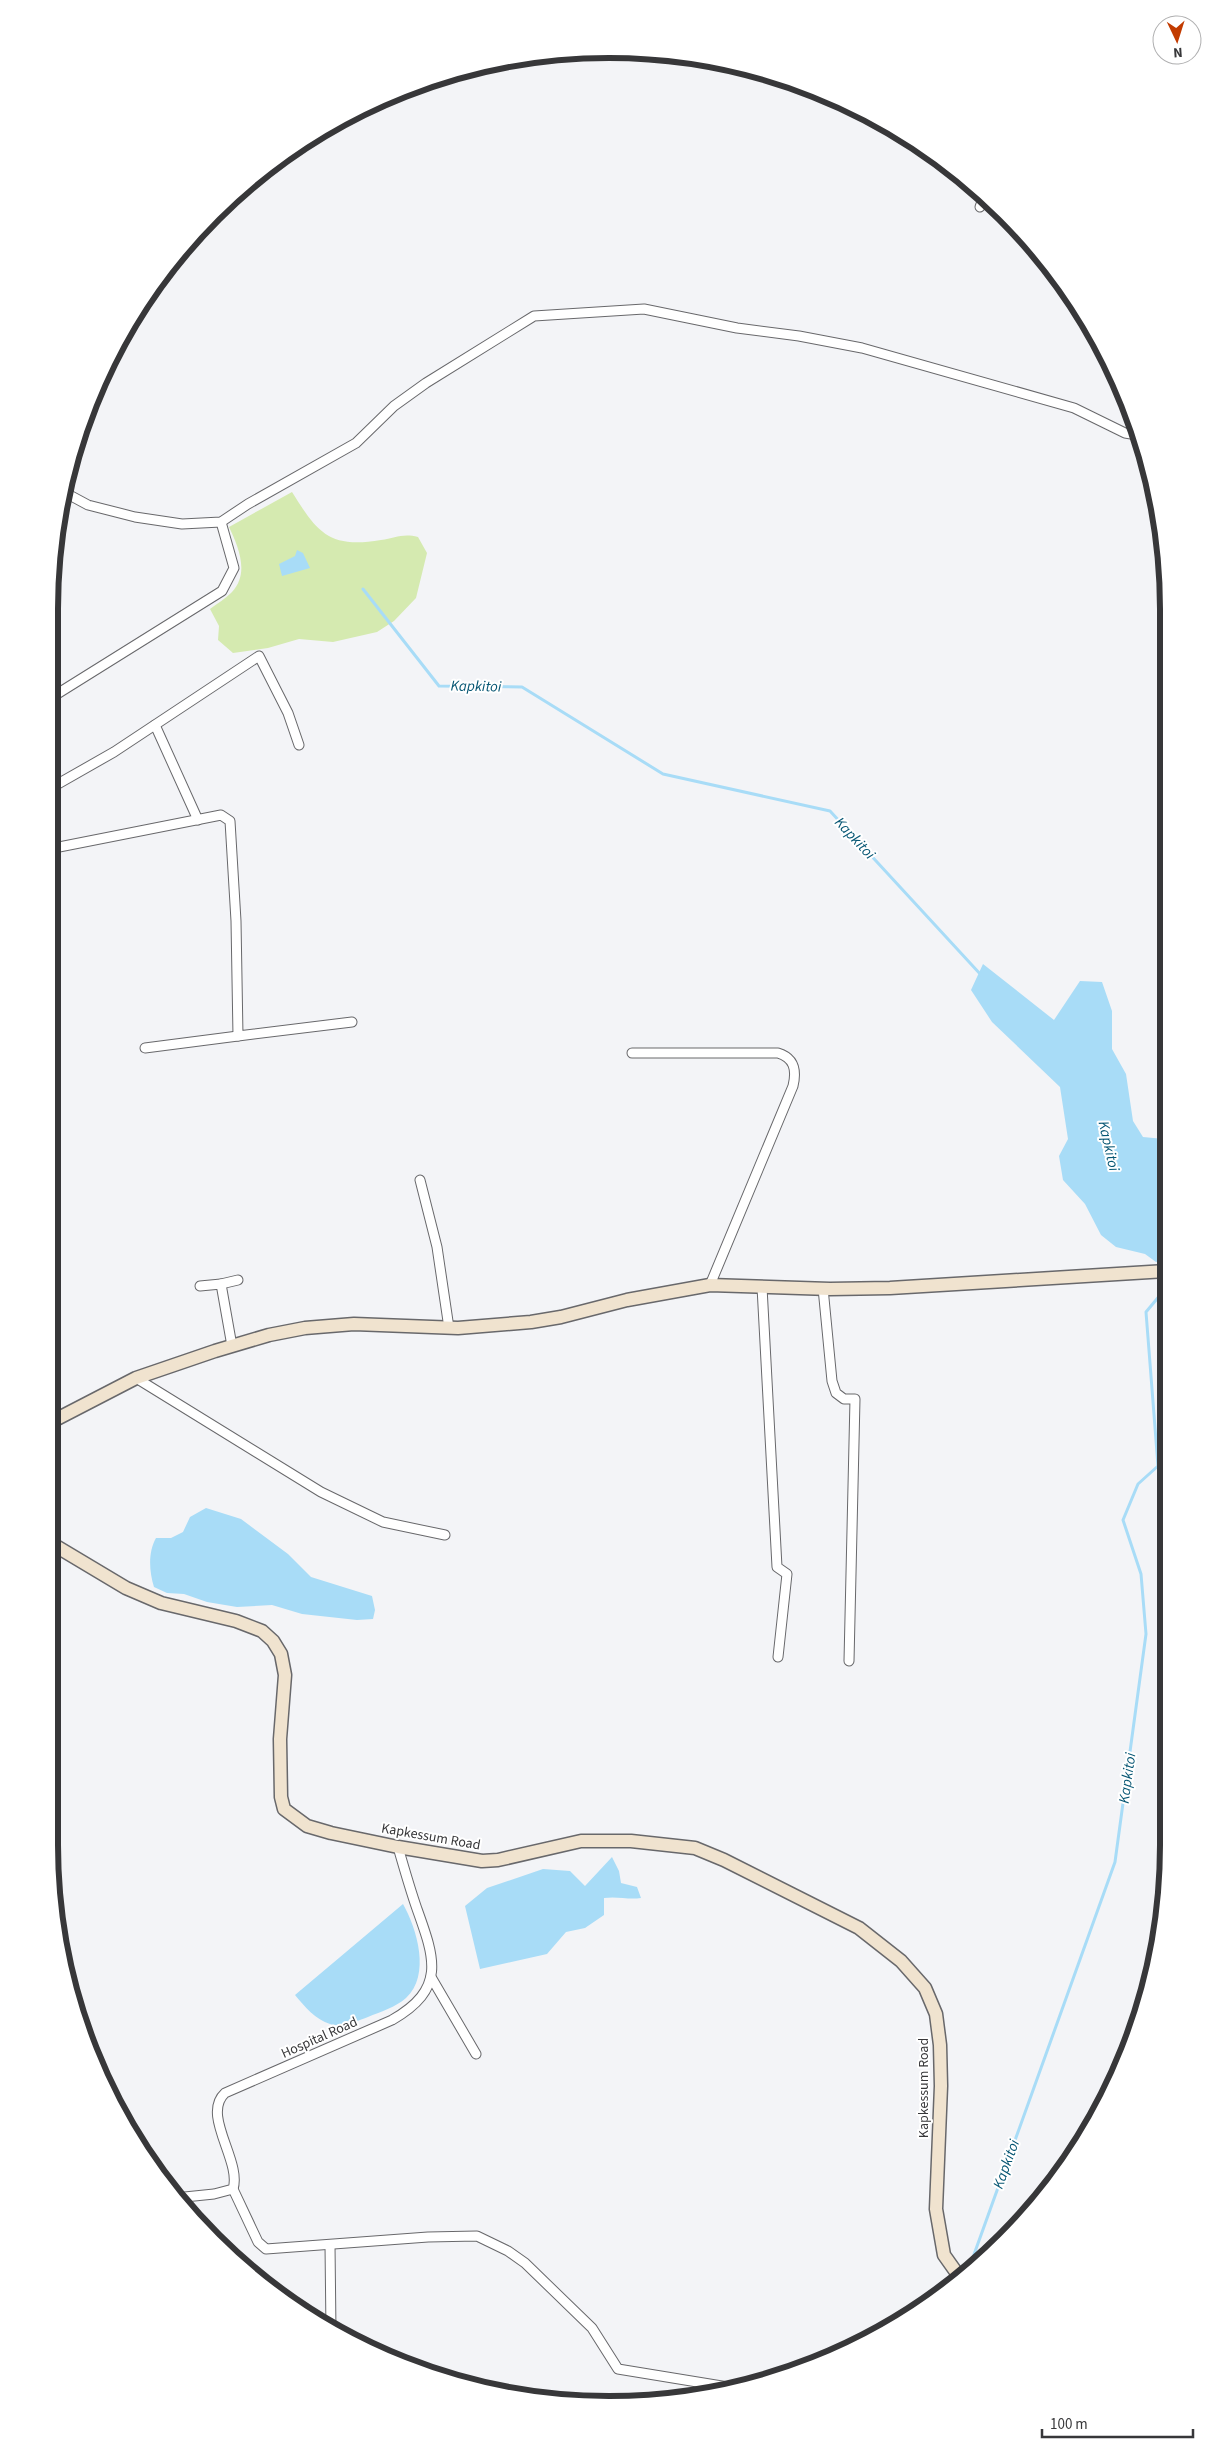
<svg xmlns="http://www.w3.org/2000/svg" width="1217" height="2454" viewBox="0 0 1217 2454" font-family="'Source Sans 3',sans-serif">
  <rect width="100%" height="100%" fill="#f3f4f7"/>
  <!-- green -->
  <path fill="#d5eab0" d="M292,492C317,532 329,549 381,540C395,538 403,533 418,537L427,553L416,598L394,621L377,632L333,642L299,639L268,648L233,653L218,640L219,626L210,609C217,604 226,598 232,592C250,573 238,546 229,527Z"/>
  <!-- water -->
  <g fill="#a8dcf7">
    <path d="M297,550L303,553L310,568L282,576L279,564L295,556Z"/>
    <path d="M983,964L1054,1020L1080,981L1102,982L1112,1011V1049L1126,1074L1133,1121L1143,1137L1164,1139L1166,1144V1260L1156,1262L1145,1254L1116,1247L1101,1235L1085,1204L1063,1180L1059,1156L1068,1139L1060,1087L992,1022L971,990Z"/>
    <path d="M206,1508L241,1519L288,1554L311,1577L372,1596L375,1610L373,1619L357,1620L302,1614L272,1605L237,1607L207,1602L184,1594L167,1593L154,1587C149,1571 148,1552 156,1538H171L183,1532L190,1517Z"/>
    <path d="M612,1857L619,1871L621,1883L637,1887L641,1898C628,1900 618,1896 604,1898V1915L585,1928L566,1932L547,1954L480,1969L465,1906L487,1888L543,1869L570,1871L585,1886Z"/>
    <path d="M403,1904C417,1929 431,1975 406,1998C396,2007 380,2012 368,2017C358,2021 340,2028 330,2024C316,2020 304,2006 295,1995Z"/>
  </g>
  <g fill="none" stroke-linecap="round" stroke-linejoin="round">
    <!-- stream -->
    <g stroke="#a8dcf7" stroke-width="3">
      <path d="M363,589L439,686L522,687L663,774L830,811L982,976"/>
      <path d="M967,2274L1115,1862L1146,1634L1141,1574L1123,1520L1138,1484L1158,1466L1146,1312L1161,1294L1163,1278"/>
    </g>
    <!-- street casing -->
    <g stroke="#68686b" stroke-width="11">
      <g id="street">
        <path d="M980,207L983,199"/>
        <path d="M62,491L88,505L135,517L182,524L221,522L248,504L356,443L394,406L426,383L534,316L644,309L737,328L799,336L862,348L1074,408L1125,433L1137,435"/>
        <path d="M49,699L222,591L234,568L221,522"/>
        <path d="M155,725L198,820"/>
        <path d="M49,789L114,752L259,656L288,713L299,745"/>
        <path d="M49,849L221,815L230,821L236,921L238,1036L352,1022"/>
        <path d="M145,1048L238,1036"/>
        <path d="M632,1053H778C794,1058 797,1069 793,1086L710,1285"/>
        <path d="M420,1180L437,1247L449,1328"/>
        <path d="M221,1284L238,1280"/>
        <path d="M200,1286L221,1284L232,1346"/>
        <path d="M762,1287L777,1567L787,1574L778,1657"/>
        <path d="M823,1288L832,1381L836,1393L844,1399H855L849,1661"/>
        <path d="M49,1307V1306"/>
        <path d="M136,1378L321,1492L383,1522L445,1535"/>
        <path d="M431,1977L476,2054"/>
        <path d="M233,2189L258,2242L266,2249L428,2237L477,2236L508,2251L525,2263L592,2328L618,2369L734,2388"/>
        <path d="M175,2198L214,2194L233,2189C242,2161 201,2115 225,2093L392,2020C446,1989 435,1959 417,1909C410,1889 404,1868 398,1847"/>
        <path d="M330,2245L331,2331"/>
      </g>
    </g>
    <!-- secondary casing -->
    <g stroke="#68686b" stroke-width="15">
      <g id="secondary">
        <path d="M49,1423L136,1378L215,1351L269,1335L305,1328L354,1324L458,1328L531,1322L561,1317L627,1300L710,1285L830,1289L890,1288L1166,1271"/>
        <path d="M49,1542L126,1588L161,1603L236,1621L262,1631L273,1641L281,1654L285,1675L280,1739L281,1797L284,1809L307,1826L331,1833L398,1847L482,1861L498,1860L581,1841H631L695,1848L724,1860L859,1928L901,1961L925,1988L936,2014L940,2045L941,2086L936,2209L944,2255L961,2279"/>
      </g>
    </g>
    <!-- street -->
    <use href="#street" stroke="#fff" stroke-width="9"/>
    <!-- secondary -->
    <use href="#secondary" stroke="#f0e3cf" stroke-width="12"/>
  </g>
  <g text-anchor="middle" stroke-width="4" stroke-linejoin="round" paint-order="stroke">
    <!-- street labels -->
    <g font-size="14" fill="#373739" stroke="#fff">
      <text transform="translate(431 1836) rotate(10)" y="5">Kapkessum Road</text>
      <text transform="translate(319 2037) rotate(-24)" y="5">Hospital Road</text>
      <text transform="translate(923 2088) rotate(-90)" y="5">Kapkessum Road</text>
    </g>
    <!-- water labels -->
    <g font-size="15" font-style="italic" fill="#065673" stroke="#fff">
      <text transform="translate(476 686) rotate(1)" y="5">Kapkitoi</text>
      <text transform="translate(855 838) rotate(47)" y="5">Kapkitoi</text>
      <text transform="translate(1109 1146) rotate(77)" y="5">Kapkitoi</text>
      <text transform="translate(1127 1778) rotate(-82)" y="5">Kapkitoi</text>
      <text transform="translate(1006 2164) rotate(-70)" y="5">Kapkitoi</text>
    </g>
  </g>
  <!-- crop -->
  <path d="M0 0H1217V2454H0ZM609 58H609A551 551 0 0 1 1160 609V1845A551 551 0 0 1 609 2396H609A551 551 0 0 1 58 1845V609A551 551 0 0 1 609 58Z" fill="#fff" fill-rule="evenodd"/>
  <path fill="none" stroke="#373739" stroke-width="6" d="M609 58H609A551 551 0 0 1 1160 609V1845A551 551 0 0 1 609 2396H609A551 551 0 0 1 58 1845V609A551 551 0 0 1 609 58Z"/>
  <!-- north arrow -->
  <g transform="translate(1177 40) rotate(176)"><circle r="24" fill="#ffffff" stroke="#afafb0"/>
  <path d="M0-4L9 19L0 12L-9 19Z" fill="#c23b00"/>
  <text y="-8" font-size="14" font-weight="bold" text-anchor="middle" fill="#373739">N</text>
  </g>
  <!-- scale -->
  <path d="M1042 2429v8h151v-8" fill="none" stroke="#373739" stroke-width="2.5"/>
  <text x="1050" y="2429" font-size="15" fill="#373739" stroke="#ffffff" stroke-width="4" paint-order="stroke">100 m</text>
</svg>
